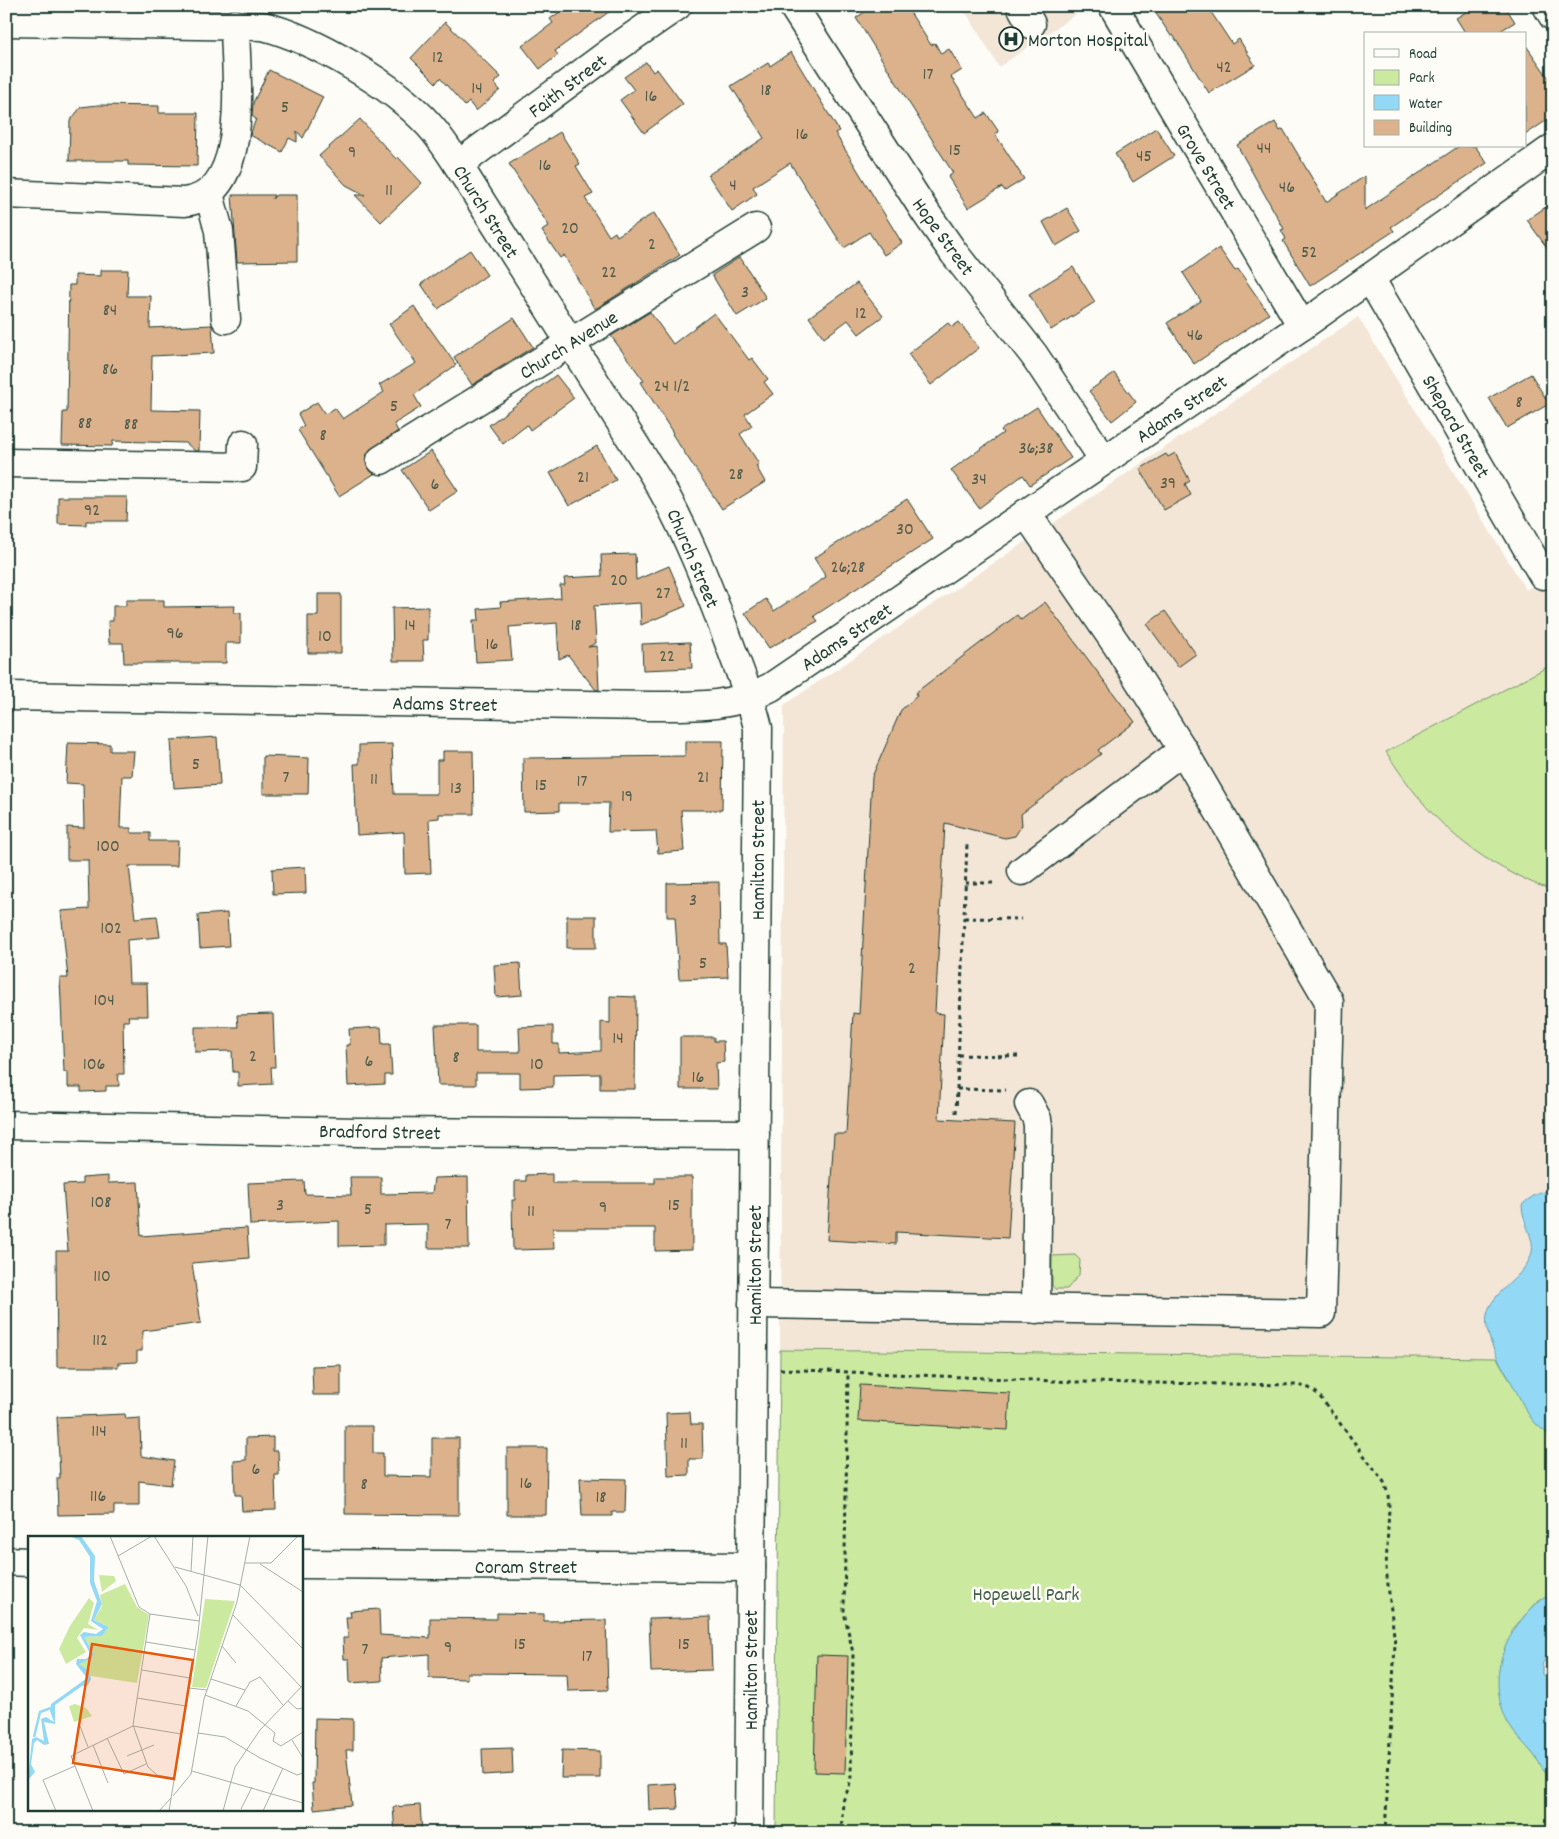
<svg xmlns="http://www.w3.org/2000/svg" width="1559" height="1839" viewBox="0 0 1559 1839" font-family="Dekko,sans-serif">
  <rect width="100%" height="100%" fill="#fdfcf7"/>
  <filter id="ink" filterUnits="userSpaceOnUse"><feTurbulence type="fractalNoise" baseFrequency=".02" numOctaves="2"/><feDisplacementMap in="SourceGraphic" scale="10" xChannelSelector="R" yChannelSelector="G"/><feConvolveMatrix kernelMatrix="1 2 1 2 8 2 1 2 1" color-interpolation-filters="sRGB"/></filter>
  <g filter="url(#ink)">
    <!-- built -->
    <g fill="#f3e6d7">
      <path d="M962,6H1080L1082,10L999,67Z"/>
      <path d="M1358,317L1526,590L1553,574V1190L1543,1191L1522,1218L1530,1234L1532,1249L1529,1262L1491,1342L1497,1358L780,1350L784,705Z"/>
      <path d="M1553,1643V1689L1542,1674V1665Z"/>
    </g>
    <!-- green -->
    <g fill="#cce9a0" stroke="#76936a">
      <path d="M1553,664V889C1539,887 1527,880 1514,874C1455,845 1421,806 1386,752Z"/>
      <path d="M1075,1255L1080,1260L1079,1275L1067,1289H1055L1052,1285V1256Z"/>
      <path d="M780,1350L1497,1358L1509,1379L1553,1437V1592L1539,1600L1512,1630L1507,1721L1553,1779V1833H776Z"/>
    </g>
    <!-- water -->
    <g fill="#93d9f5" stroke="#659ba8">
      <path d="M1553,1190V1312L1549,1336L1553,1350V1437C1547,1433 1540,1428 1535,1423C1526,1413 1520,1398 1514,1387C1503,1367 1477,1329 1490,1306C1501,1286 1527,1274 1532,1252C1535,1238 1522,1222 1522,1205C1531,1196 1540,1192 1553,1190Z"/>
      <path d="M1553,1592V1643L1542,1665V1674L1553,1689V1779C1544,1773 1540,1763 1534,1755C1525,1744 1512,1733 1506,1719C1484,1671 1510,1618 1553,1592Z"/>
    </g>
    <!-- building -->
    <g fill="#dbb28b" stroke="#1f3d34">
      <path d="M568,6H617L555,51L558,55L540,69L522,46L553,23L550,19Z"/>
      <path d="M873,6H906L931,45L935,43L941,54L949,49L962,70L951,77L978,118L986,113L999,132L995,134L1024,179L1005,191L1002,187L968,208L948,177L953,173L856,18Z"/>
      <path d="M1151,6H1207L1232,44L1239,39L1255,65L1209,93L1173,35L1171,36Z"/>
      <path d="M1476,6H1505L1515,22L1495,34H1466L1456,18Z"/>
      <path d="M445,22L501,77L494,83L500,90L476,111L469,102L465,106L440,78L436,83L411,58Z"/>
      <path d="M1525,44L1553,84V116L1525,135Z"/>
      <path d="M791,52L839,131L835,133L902,243L884,255L869,232L844,248L790,163L753,187L757,194L732,211L708,175L764,138L731,86L768,63L770,66Z"/>
      <path d="M646,62L653,72L657,69L683,104L644,133L620,100L634,90L624,77Z"/>
      <path d="M269,70L323,97L303,138L297,131V142L289,138L282,152L250,135L256,119L252,116L253,103Z"/>
      <path d="M98,105L159,106V113H198L197,166L128,165V161H69L70,121L81,107Z"/>
      <path d="M360,119L396,159L398,157L422,183L381,222L355,195H365L346,185L319,156Z"/>
      <path d="M1275,122L1280,131L1283,129L1326,202L1365,176V210L1459,146H1475L1487,163L1391,227L1394,231L1310,286L1283,241L1286,239L1281,230L1284,229L1237,145Z"/>
      <path d="M1156,128L1174,156L1133,182L1115,154Z"/>
      <path d="M560,132L580,164L576,166L593,194L585,198L609,236L615,232L617,236L654,213L680,255L597,308H594L564,255L560,258L542,231L549,226L509,164Z"/>
      <path d="M232,195H274L272,199L276,195H297V261L237,262Z"/>
      <path d="M1553,202V256L1527,220Z"/>
      <path d="M1067,208L1081,231L1056,246L1043,222Z"/>
      <path d="M1219,248L1235,271L1238,269L1269,314L1194,364L1167,323L1201,301L1183,273Z"/>
      <path d="M470,250L487,275L438,309L421,284Z"/>
      <path d="M740,257L766,298L737,316L712,275Z"/>
      <path d="M1073,267L1095,302L1051,330L1029,294Z"/>
      <path d="M101,270H128L127,296H151L150,328L212,325L214,353L152,356L151,410L200,411L199,451H195L186,443L113,441L112,446L62,445L63,412H67L69,285H75V275L101,276Z"/>
      <path d="M857,283L883,316L859,334L848,320L824,338L809,317Z"/>
      <path d="M414,306L456,365L414,395L421,407L394,424L398,431L368,452L365,460L368,468L374,474L339,496L298,430L304,426L298,414L317,402L325,414L335,408L343,419L384,392L379,385L416,363L389,324Z"/>
      <path d="M650,312L673,344L714,313L749,360L752,358L768,379L764,382L773,394L745,414L752,426L740,434L759,464L756,466L765,482L722,509L672,434L673,433L641,382L644,381L611,336Z"/>
      <path d="M514,318L533,347L472,385L454,357Z"/>
      <path d="M959,322L979,348L931,385L908,354L948,323L952,327Z"/>
      <path d="M1114,373L1136,402L1112,421L1089,391Z"/>
      <path d="M1531,374L1549,404L1507,428L1489,398Z"/>
      <path d="M556,375L574,398L530,430L527,425L503,444L489,425Z"/>
      <path d="M1037,407L1071,458L1030,485L1023,475L979,508L951,470L1003,433L1001,430Z"/>
      <path d="M597,446L616,480L569,506L550,473Z"/>
      <path d="M431,451L458,491L429,510L402,470Z"/>
      <path d="M1175,453L1190,481L1185,484L1191,495L1164,510L1140,469L1166,454L1168,457Z"/>
      <path d="M58,497H127L126,521H86V525L58,524Z"/>
      <path d="M907,499L933,539L814,616L818,621L769,648L745,613L766,599L774,611L826,577L814,558Z"/>
      <path d="M635,554L636,580L669,566L686,606L641,625L640,603L594,606L596,643L588,647L597,646L599,690H596L568,655L559,659L557,623L509,627L512,660L476,662L473,620H479L478,609L501,607L500,602L561,598L560,585H565L564,578L602,576L601,555Z"/>
      <path d="M318,594H341V653H308V616H318Z"/>
      <path d="M126,600H164V607L235,606L234,613H241V643H226V663H124L123,643H109L108,621H113V606H126Z"/>
      <path d="M1045,602L1135,722L1098,750L1101,754L1021,814L1022,825L1015,836L1005,838L945,823L935,1013L944,1014L939,1119L1015,1123L1008,1238L896,1232V1244L827,1240L834,1134H846L853,1013L859,1014L872,777L901,710L917,696L915,693L1017,615L1021,620Z"/>
      <path d="M428,607V640H423L424,661H393L392,608Z"/>
      <path d="M1165,611L1196,654L1178,667L1147,624Z"/>
      <path d="M690,642L692,668L643,670L642,644Z"/>
      <path d="M217,737L220,785L174,788L171,740Z"/>
      <path d="M685,741H723L722,810H681L684,851L658,853L656,831L608,832L609,803H559V811L524,812L523,758L685,756Z"/>
      <path d="M68,743L110,744V751H134L132,776H122L120,828H131V833H150V841H178L177,866H129L135,918L157,916L160,937L127,940L129,983H147L148,1016H128L129,1021H123L124,1074H118L119,1086H106V1091L81,1092V1087H68V1072H64L60,978H68L61,911L89,909L88,860H67V827L84,828L83,784L66,783Z"/>
      <path d="M392,744L394,794H437V760H443V751H473L474,814H439V818L429,819L431,873L405,874L404,832L357,835L354,764H359V745Z"/>
      <path d="M263,756L309,758L308,794H263Z"/>
      <path d="M305,867L306,893L273,894L272,869Z"/>
      <path d="M719,882L720,944H726L728,977L679,979L675,917H667V883Z"/>
      <path d="M227,913L229,946L200,948L198,915Z"/>
      <rect x="567" y="916" width="29" height="32"/>
      <path d="M520,963L522,995L496,997L494,965Z"/>
      <path d="M610,996L636,997L635,1089H600V1074L553,1075V1087L520,1088V1073H476V1085H438L435,1025H476V1052H520L519,1027L553,1026V1044H559V1053L601,1051V1022L610,1023Z"/>
      <path d="M273,1014L275,1067H271L272,1084L238,1086V1072H233L232,1051L195,1052V1027H238L237,1015Z"/>
      <path d="M381,1027L382,1044H390L392,1075H385V1084L348,1086L346,1045H350L349,1029Z"/>
      <path d="M680,1037H714V1041H723L724,1062L716,1063L717,1089H680Z"/>
      <path d="M552,1174V1183H655V1177H692V1250L655,1251V1228H553L554,1249L513,1250L512,1200H515V1181H526V1175Z"/>
      <path d="M108,1176V1183L138,1182L141,1236L247,1228L249,1258L192,1263L201,1323L143,1331L142,1351H137V1362L118,1363V1367H57L56,1251H68L63,1185L82,1184V1178Z"/>
      <path d="M350,1177H381V1194L432,1193L434,1178L468,1177L469,1248H428V1224L384,1225V1245L339,1246V1221L250,1225L248,1183L304,1181L305,1194L351,1195Z"/>
      <path d="M341,1365V1395H313L312,1366Z"/>
      <path d="M860,1385L1010,1393L1008,1430L858,1421Z"/>
      <path d="M690,1412L691,1424H702L703,1459H689V1475L668,1476L666,1413Z"/>
      <path d="M125,1414L126,1419L140,1418L141,1456L174,1461L171,1485L139,1481V1506H114V1514L58,1515L57,1478H60L57,1417Z"/>
      <path d="M345,1426H373V1453H383V1476L432,1477V1438H459V1515L345,1514Z"/>
      <path d="M273,1437V1451H278L279,1475H275L276,1510L242,1511L241,1495H235L234,1461L246,1460V1438Z"/>
      <path d="M507,1448H547L546,1515H507Z"/>
      <path d="M580,1478L626,1479L625,1512H612V1516H582Z"/>
      <path d="M379,1609L380,1635L430,1638V1618L497,1619V1613L544,1614V1621L606,1620L608,1690L568,1691L567,1674L467,1673V1679L429,1678V1654L381,1658L382,1681L350,1683L349,1659H344L343,1638H348L346,1617H351L350,1611Z"/>
      <path d="M710,1617L712,1670L651,1672L649,1619Z"/>
      <path d="M817,1655L848,1656L845,1773L814,1772Z"/>
      <path d="M315,1718L353,1719V1750H346L352,1805L314,1809L312,1783H314Z"/>
      <path d="M512,1748L513,1773L483,1775L482,1749Z"/>
      <path d="M562,1750L600,1751V1778H561Z"/>
      <path d="M676,1783L678,1809L649,1810L648,1785Z"/>
      <path d="M420,1805L422,1833H395L393,1807Z"/>
    </g>
    <g fill="none" stroke-linecap="round" stroke-linejoin="round">
      <!-- minor casing -->
      <g stroke="#1f3d34" stroke-width="31">
        <g id="minor">
          <path d="M793,6L926,213L954,253L1034,355L1104,460"/>
          <path d="M1021,6L1031,24"/>
          <path d="M1113,6L1302,326"/>
          <path d="M1547,6L1553,16"/>
          <path d="M6,22L263,26C314,39 393,85 429,125C440,137 449,151 458,165L654,475C686,529 708,586 730,645C740,673 752,700 758,728L749,1833"/>
          <path d="M458,165L616,48L677,6"/>
          <path d="M6,194L184,202C253,195 235,74 235,24"/>
          <path d="M209,194L219,231L226,319"/>
          <path d="M1370,278L1543,575"/>
          <path d="M381,460L756,228"/>
          <path d="M6,463L242,467L243,444"/>
          <path d="M6,696L650,706C692,706 733,708 771,687L1302,326L1553,148"/>
          <path d="M1022,871L1183,750L1117,645L1026,513"/>
          <path d="M1029,1104L1037,1119L1038,1126L1036,1309"/>
          <path d="M6,1125L358,1132L755,1134"/>
          <path d="M753,1304L1321,1313L1329,1001L1183,750"/>
          <path d="M6,1561L29,1562"/>
          <path d="M301,1564L751,1567"/>
        </g>
      </g>
      <!-- path -->
      <g stroke="#1f3d34" stroke-width="3" stroke-dasharray="4 4" stroke-linecap="butt">
        <path d="M965,883H997"/>
        <path d="M964,918L1021,919"/>
        <path d="M958,1055L1020,1056"/>
        <path d="M957,1089L1006,1090"/>
        <path d="M956,1113L967,844"/>
        <path d="M780,1369L1077,1382L1298,1385L1309,1388L1318,1394L1384,1482L1388,1494L1389,1508L1386,1568L1395,1644L1385,1833"/>
        <path d="M841,1833L843,1801L849,1787L851,1776L853,1653L844,1612L848,1372"/>
      </g>
      <!-- minor -->
      <use href="#minor" stroke="#fdfcf7" stroke-width="28"/>
    </g>
  </g>
  <!-- icons -->
  <defs>
    <g id="hospital-ring" transform="scale(1.25)"><circle r="9.5" fill="#fdfcf7" stroke="#1f3d34" stroke-width="1.5"/><path d="M-5-5h3v3.5h4V-5h3V5h-3V1.5h-4V5h-3Z" fill="#1f3d34"/></g>
  </defs>
  <g fill-rule="evenodd">
    <use href="#hospital-ring" x="1011" y="39"/>
  </g>
  <g text-anchor="middle" stroke-width="5" stroke-linejoin="round" paint-order="stroke">
    <!-- number labels -->
    <g font-size="18" fill="#4e5a4a">
      <text x="438" y="62">12</text>
      <text x="1224" y="72">42</text>
      <text x="928" y="79">17</text>
      <text x="477" y="93">14</text>
      <text x="766" y="95">18</text>
      <text x="651" y="101">16</text>
      <text x="285" y="112">5</text>
      <text x="802" y="139">16</text>
      <text x="1264" y="153">44</text>
      <text x="955" y="155">15</text>
      <text x="352" y="157">9</text>
      <text x="1144" y="161">45</text>
      <text x="545" y="170">16</text>
      <text x="733" y="190">4</text>
      <text x="1287" y="192">46</text>
      <text x="389" y="195">11</text>
      <text x="570" y="233">20</text>
      <text x="652" y="249">2</text>
      <text x="1309" y="257">52</text>
      <text x="609" y="277">22</text>
      <text x="745" y="297">3</text>
      <text x="110" y="315">84</text>
      <text x="861" y="318">12</text>
      <text x="1195" y="340">46</text>
      <text x="110" y="374">86</text>
      <text x="672" y="391">24 1/2</text>
      <text x="1519" y="407">8</text>
      <text x="394" y="411">5</text>
      <text x="85" y="428">88</text>
      <text x="131" y="429">88</text>
      <text x="323" y="440">8</text>
      <text x="1036" y="453">36;38</text>
      <text x="736" y="479">28</text>
      <text x="583" y="482">21</text>
      <text x="979" y="484">34</text>
      <text x="1168" y="488">39</text>
      <text x="435" y="489">6</text>
      <text x="92" y="515">92</text>
      <text x="905" y="534">30</text>
      <text x="848" y="572">26;28</text>
      <text x="619" y="585">20</text>
      <text x="663" y="598">27</text>
      <text x="410" y="630">14</text>
      <text x="576" y="630">18</text>
      <text x="175" y="638">96</text>
      <text x="325" y="641">10</text>
      <text x="492" y="649">16</text>
      <text x="667" y="661">22</text>
      <text x="196" y="769">5</text>
      <text x="286" y="782">7</text>
      <text x="703" y="782">21</text>
      <text x="374" y="784">11</text>
      <text x="582" y="786">17</text>
      <text x="541" y="790">15</text>
      <text x="456" y="793">13</text>
      <text x="627" y="801">19</text>
      <text x="108" y="851">100</text>
      <text x="693" y="905">3</text>
      <text x="111" y="933">102</text>
      <text x="703" y="968">5</text>
      <text x="912" y="973">2</text>
      <text x="104" y="1005">104</text>
      <text x="618" y="1043">14</text>
      <text x="253" y="1061">2</text>
      <text x="456" y="1062">8</text>
      <text x="369" y="1066">6</text>
      <text x="94" y="1069">106</text>
      <text x="537" y="1069">10</text>
      <text x="698" y="1082">16</text>
      <text x="101" y="1207">108</text>
      <text x="280" y="1210">3</text>
      <text x="674" y="1210">15</text>
      <text x="603" y="1212">9</text>
      <text x="368" y="1214">5</text>
      <text x="531" y="1216">11</text>
      <text x="448" y="1229">7</text>
      <text x="102" y="1281">110</text>
      <text x="100" y="1345">112</text>
      <text x="99" y="1436">114</text>
      <text x="684" y="1448">11</text>
      <text x="256" y="1474">6</text>
      <text x="526" y="1488">16</text>
      <text x="364" y="1489">8</text>
      <text x="98" y="1501">116</text>
      <text x="601" y="1502">18</text>
      <text x="520" y="1649">15</text>
      <text x="684" y="1649">15</text>
      <text x="448" y="1652">9</text>
      <text x="365" y="1654">7</text>
      <text x="587" y="1661">17</text>
    </g>
    <!-- poi labels -->
    <g font-size="20" fill="#1f3d34" stroke="#fdfcf7" text-anchor="start">
      <text x="1028" y="46">Morton Hospital</text>
    </g>
    <!-- street labels -->
    <g font-size="20" fill="#1f3d34" stroke="#fdfcf7">
      <text transform="translate(567 85) rotate(-37)" y="7">Faith Street</text>
      <text transform="translate(1207 166) rotate(59)" y="7">Grove Street</text>
      <text transform="translate(487 211) rotate(58)" y="7">Church Street</text>
      <text transform="translate(944 236) rotate(54)" y="7">Hope Street</text>
      <text transform="translate(568 344) rotate(-32)" y="7">Church Avenue</text>
      <text transform="translate(1181 408) rotate(-34)" y="7">Adams Street</text>
      <text transform="translate(1457 426) rotate(60)" y="7">Shepard Street</text>
      <text transform="translate(694 558) rotate(67)" y="7">Church Street</text>
      <text transform="translate(846 636) rotate(-34)" y="7">Adams Street</text>
      <text transform="translate(445 703) rotate(1)" y="7">Adams Street</text>
      <text transform="translate(757 860) rotate(-90)" y="7">Hamilton Street</text>
      <text transform="translate(380 1131) rotate(1)" y="7">Bradford Street</text>
      <text transform="translate(754 1265) rotate(-90)" y="7">Hamilton Street</text>
      <text x="526" y="1573">Coram Street</text>
      <text transform="translate(750 1670) rotate(-90)" y="7">Hamilton Street</text>
    </g>
    <!-- park labels -->
    <g font-size="20" fill="#425f4a" stroke="#fdfcf7">
      <text x="1026" y="1600">Hopewell Park</text>
    </g>
  </g>
  <!-- overview -->
  <g transform="translate(28 1536)">
    <rect width="275" height="275" fill="#fdfcf7"/>
    <path d="M71,39L86,40L88,45L74,56ZM97,48L109,71L121,79L109,147L63,140L51,128L66,118L56,101L74,100L81,91L66,84L74,70L72,59ZM61,62L66,67L60,88L70,94L56,92L49,102L58,116L38,128L31,113L42,90ZM177,63L207,65L178,152L164,151ZM47,168L58,172L64,180L46,186L41,170Z" fill="#cce9a0"/>
    <path d="M41,0H53L67,20L66,45L74,68L66,84L81,91L74,100L56,101L66,118L63,123L51,128L61,135L63,143L60,149L54,150L27,169V188L16,186L21,208L16,209L9,204L6,207L3,228L7,236L0,244L4,203L8,201L16,205L13,183L18,181L26,186L22,175L23,168L59,142L48,128L49,123H58L63,119L52,99L56,96L68,98L75,93L63,85L69,65L62,47V21L51,4Z" fill="#93d9f5"/>
    <path fill="none" stroke="#93d9f5" stroke-width="2.5" d="M6,201L12,176L23,172"/>
    <path fill="none" stroke="#a4b0a9" stroke-width="1" d="M82,0L111,71L122,78L171,85M126,0L158,50L170,80M90,20L124,0M217,27H243L270,0M232,28L275,56M147,31L212,49L275,113M163,35L165,0M122,78L105,189L120,231L129,239L146,242M205,79L273,151M118,106L167,114M194,110L208,127M114,134L162,142M183,143L217,154M161,152L179,154M177,159L220,175L247,197L245,205L253,210L275,196M109,162L158,170M260,165L269,173L275,172M208,170L222,146L232,141L255,169M52,190L60,211M170,197L197,201L232,222L269,239L275,237M79,202L96,238L118,228M264,204L275,222M65,209L80,247M99,220L126,209M164,235L275,267M145,260L163,238L176,163L209,66L222,0M213,273L224,251M28,275L15,244L47,230M65,275L43,220L105,190L153,198M131,275L143,262M141,275L170,97L180,0M195,275L207,231L232,194L275,149M235,275L255,232"/>
    <path fill="#e8590c" fill-opacity="0.15" stroke="#e8590c" stroke-width="2.5" d="M64,108L165,124L146,243L45,227Z"/>
    <rect width="275" height="275" fill="none" stroke="#1f3d34" stroke-width="2.5"/>
  </g>
  <!-- margin -->
  <rect width="1559" height="1839" fill="none" stroke="#fdfcf7" stroke-width="25"/>
  <rect x="12" y="12" width="1534" height="1814" fill="none" stroke="#1f3d34" stroke-width="2" filter="url(#ink)"/>
  <!-- legend -->
  <rect x="1364" y="32" width="162" height="115" fill="#fdfcf7" stroke="#a4b0a9"/>
  <rect x="1374" y="49" width="25" height="8" fill="#fdfcf7" stroke="#a4b0a9"/>
  <text x="1409" y="58" font-size="15" fill="#1f3d34">Road</text>
  <rect x="1374" y="70" width="25" height="15" fill="#cce9a0" stroke="#a4b0a9"/>
  <text x="1409" y="82" font-size="15" fill="#1f3d34">Park</text>
  <rect x="1374" y="95" width="25" height="15" fill="#93d9f5" stroke="#a4b0a9"/>
  <text x="1409" y="108" font-size="15" fill="#1f3d34">Water</text>
  <rect x="1374" y="120" width="25" height="15" fill="#dbb28b" stroke="#a4b0a9"/>
  <text x="1409" y="132" font-size="15" fill="#1f3d34">Building</text>
</svg>
